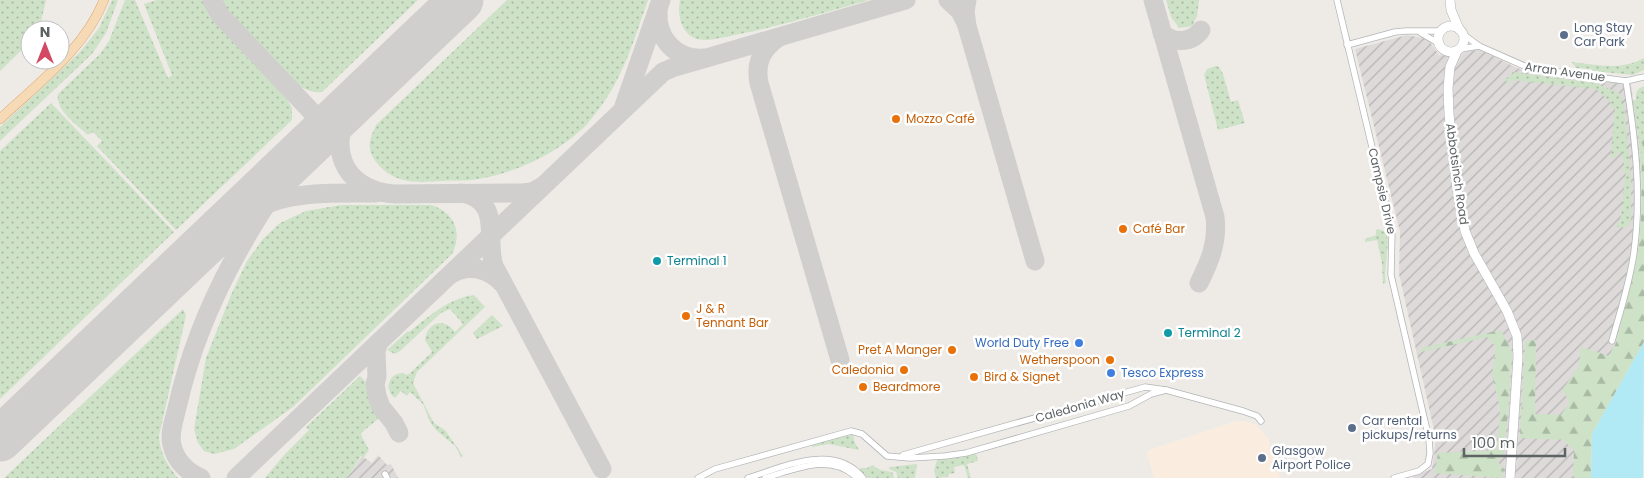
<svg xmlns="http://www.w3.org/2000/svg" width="1644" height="478" viewBox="0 0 1644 478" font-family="Poppins,sans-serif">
  <defs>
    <pattern id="industrial-furrows" width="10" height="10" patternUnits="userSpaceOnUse" patternTransform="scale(1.25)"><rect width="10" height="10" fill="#dddad9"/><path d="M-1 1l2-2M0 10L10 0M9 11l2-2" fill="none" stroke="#b6b4b4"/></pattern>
    <pattern id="grass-dots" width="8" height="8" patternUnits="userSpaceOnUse" patternTransform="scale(1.25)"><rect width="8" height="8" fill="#cee2c7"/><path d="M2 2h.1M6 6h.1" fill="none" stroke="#aabba5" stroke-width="1.8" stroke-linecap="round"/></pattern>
    <pattern id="forest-firs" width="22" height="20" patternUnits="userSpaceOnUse" patternTransform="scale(1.25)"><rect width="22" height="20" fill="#cee2c7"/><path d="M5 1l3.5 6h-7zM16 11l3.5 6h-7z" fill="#aabba5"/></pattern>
  </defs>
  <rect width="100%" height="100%" fill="#eeebe7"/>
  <!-- commercial -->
  <path fill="#faede0" d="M1236,421H1244L1256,425L1268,438L1280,478H1154L1147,454L1149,450Z"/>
  <!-- industrial -->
  <g fill="url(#industrial-furrows)">
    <path d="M1407,35L1428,39L1439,55L1459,57L1463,53L1469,51L1478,50L1487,53L1517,68L1531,72L1631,84L1639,143L1641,176L1640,221L1638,250L1616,343L1609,357L1575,478H1413V476L1432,469L1436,439L1399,274L1400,232L1355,49Z"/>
    <path d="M378,455L387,465L391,464L398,478H347L362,456L372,463Z"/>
  </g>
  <!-- grass -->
  <g fill="url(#grass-dots)">
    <path d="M0,0H46L39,30H30V42L0,71Z"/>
    <path d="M112,0H118L106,33L92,54L0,141V127L80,52L99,28Z"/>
    <path d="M125,0H135L168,78L172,75L144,4L157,0H203L214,22L287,99L292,108V120L176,230L97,146L102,141L93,132L88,135C77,125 55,110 58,94L100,54L109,41Z"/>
    <path d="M221,0H418L322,92C312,93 304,89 296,84L232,17Z"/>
    <path d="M507,0H648C634,40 623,79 596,113C591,119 587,125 581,130C553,156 510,175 472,180C462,181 452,180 442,181C415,182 395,185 376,162C366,149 369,138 377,124Z"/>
    <path d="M680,0H869C824,13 780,26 735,35C723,37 709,42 697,39C681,34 677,14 680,0Z"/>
    <path d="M1166,0H1199L1197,16L1192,26L1179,28L1171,17Z"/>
    <path d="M1644,58V70L1633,75L1592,71V69L1576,68L1572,62C1597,65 1621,71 1644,58Z"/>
    <path d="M1216,66L1219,67L1223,74L1231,102L1238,100L1245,123L1218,130L1204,75L1207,69Z"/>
    <path d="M1513,72L1595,83L1619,93L1624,104L1631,179V218C1630,228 1625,228 1617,227L1616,223H1620L1626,171L1621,170L1624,167V162L1622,159V153H1617L1616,158L1611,157L1615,108L1610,107L1611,103L1596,89L1511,80L1509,85L1507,83L1505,77L1508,78Z"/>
    <path d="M1644,86V128L1641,177L1639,143L1633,100H1636C1636,92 1636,89 1644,86Z"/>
    <path d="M51,103L174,232L0,399V151Z"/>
    <path d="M341,205H431C454,212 463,232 452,254L293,407L234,449L214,454L204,451L198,443L194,429L206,358L231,295L247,261L263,239L280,223L306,211Z"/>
    <path d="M1378,229L1386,232C1391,244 1383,266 1386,283L1383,284L1382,263L1377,240L1365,242V239L1376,235V230Z"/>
    <path d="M474,295L485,307L417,372L413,383L434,423L445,430L463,456L461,458L456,447L436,430L430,422L423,404L410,392L407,396L401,391L395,398C387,392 387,384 392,377C397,373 402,372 408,375L432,352L425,340C426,330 434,320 445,324C449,325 453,329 455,332L463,324L450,309L441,313L400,351L395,354L387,350L408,331L409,332C428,317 449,298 474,295Z"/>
    <path d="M183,309L186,315L185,320L159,436C160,453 167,465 178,478H4Z"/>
    <path d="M492,315L503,326L477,339L473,333Z"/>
    <path d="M360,376L366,382V387L378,419L361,433L362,437L369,450L364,457L361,456L347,478H265L284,455L309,430L306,427Z"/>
    <path d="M853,435L855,443L859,450L829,444L812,447L811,445L844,436Z"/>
    <path d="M976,453L978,461L967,464L971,478H968L964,465L954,467L955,473L949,474L948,477L936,478L934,471L937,460L963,457Z"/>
    <path d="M917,464L915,478H898L896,472L889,469V467Z"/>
    <path d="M873,465C881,473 885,469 893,473L894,478H869L859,470L861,468H867Z"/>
  </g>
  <!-- forest -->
  <g fill="url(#forest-firs)">
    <path d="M1644,128V342L1592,434L1591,478H1573L1574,450L1563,440L1520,438L1525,341L1536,340L1535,414L1561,415L1569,403L1563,389L1579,366L1581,347L1609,356L1616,343C1623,312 1633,281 1638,250C1644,210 1639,168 1644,128Z"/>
    <path d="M1501,330L1512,352L1509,402L1504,452L1498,462L1504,469L1502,478L1435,473L1438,453L1497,450L1500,408L1492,375L1496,347L1487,337L1421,352V348Z"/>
  </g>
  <!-- water -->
  <path fill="#b1e9f4" d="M1644,342L1643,478H1591L1592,434Z"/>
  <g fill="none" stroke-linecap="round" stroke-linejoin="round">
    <!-- taxiway -->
    <g stroke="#d0cfcd" stroke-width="19">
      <path d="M212,0L220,15L327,128"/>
      <path d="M948,0L960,11L966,23"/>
      <path d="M967,0L965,11L967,26L1035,261"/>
      <path d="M1153,0L1215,217C1218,242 1210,261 1199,283"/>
      <path d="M658,11C656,37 675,60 703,58"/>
      <path d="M1162,33C1173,44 1192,43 1201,30"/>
      <path d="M779,37C762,49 755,62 759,83L840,360"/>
      <path d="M355,102C325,143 341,190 394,194L522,193L532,192L541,187"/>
      <path d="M624,106L661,0"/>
      <path d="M461,193C503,200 485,238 494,266L602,469"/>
      <path d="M220,229C277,190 311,193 376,193"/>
      <path d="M451,274C469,264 488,268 502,283"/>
      <path d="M379,342L376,351L377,377L375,384L377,396L381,407L394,423L399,433"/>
      <path d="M201,478C187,472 175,460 172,445C169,433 174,420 177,408C192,340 222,275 259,216C276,188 298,162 318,136"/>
      <path d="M236,478L663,72L672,68L906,0"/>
    </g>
    <!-- runway -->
    <path stroke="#d0cfcd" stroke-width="45" d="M0,439L461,0"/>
    <!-- street casing -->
    <g stroke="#b2b5b7" stroke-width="7">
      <g id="street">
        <path d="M1337,0L1392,231L1391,275L1429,439L1430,453L1428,464L1419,471L1394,478"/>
        <path d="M1421,33L1438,43"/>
        <path d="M1463,34L1479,46L1529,68L1626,81L1644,77"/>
        <path d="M1347,45L1395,32L1406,31H1441"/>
        <path d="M1460,49L1479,46"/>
        <path d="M1612,341C1620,312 1630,282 1634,252C1642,194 1635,137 1626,81"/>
        <path d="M903,455L1145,387L1166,390L1243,411L1257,416L1261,421"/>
        <path d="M385,474L387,478"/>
        <path d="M698,478L715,469L851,431L862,434L887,456L910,458L945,456L966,453L1129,406L1151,394L1166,390"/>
        <path d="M748,478C784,467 834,442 863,478"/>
        <path d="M765,478C796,469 831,452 857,478"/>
      </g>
    </g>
    <!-- secondary casing -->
    <g stroke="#b1b5b7" stroke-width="10">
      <g id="secondary">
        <path d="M1450,0L1451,10L1459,29"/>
        <circle cx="1451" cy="39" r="13"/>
        <path d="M1457,51L1450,67L1448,88L1449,114L1457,189L1465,231L1474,253L1507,311L1517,336L1518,357L1510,478"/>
      </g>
    </g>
    <!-- primary casing -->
    <g stroke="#dfa26e" stroke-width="10">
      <path id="primary" d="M0,119C38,83 84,50 104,0"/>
    </g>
    <!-- street -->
    <use href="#street" stroke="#fff" stroke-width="5.5"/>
    <!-- secondary -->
    <use href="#secondary" stroke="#fff" stroke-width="9"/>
    <!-- primary -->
    <use href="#primary" stroke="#f5dab5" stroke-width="9"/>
  </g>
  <!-- markers -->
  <g fill="#5c6f8a" stroke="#fff" stroke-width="2">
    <circle cx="1564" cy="35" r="5"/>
    <circle cx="1352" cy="428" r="5"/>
    <circle cx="1262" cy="458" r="5"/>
  </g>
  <g fill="#e8710a" stroke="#fff" stroke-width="2">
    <circle cx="896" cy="119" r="5"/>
    <circle cx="1123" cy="229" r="5"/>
    <circle cx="686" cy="316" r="5"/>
    <circle cx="952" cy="350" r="5"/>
    <circle cx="1110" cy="360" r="5"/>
    <circle cx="904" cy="370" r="5"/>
    <circle cx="974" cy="377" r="5"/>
    <circle cx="863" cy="387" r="5"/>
  </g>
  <g fill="#0f9aa8" stroke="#fff" stroke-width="2">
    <circle cx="657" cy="261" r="5"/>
    <circle cx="1168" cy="333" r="5"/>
  </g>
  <g fill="#3f7fe0" stroke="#fff" stroke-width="2">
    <circle cx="1079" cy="343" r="5"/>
    <circle cx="1111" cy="373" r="5"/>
  </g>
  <g text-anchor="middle" stroke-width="5" stroke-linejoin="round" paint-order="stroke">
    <!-- service labels -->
    <g font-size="12" fill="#4e5e75" stroke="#fff" text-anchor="start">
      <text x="1574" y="32">Long Stay<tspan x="1574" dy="14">Car Park</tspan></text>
      <text x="1362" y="425">Car rental<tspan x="1362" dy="14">pickups/returns</tspan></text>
      <text x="1272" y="455">Glasgow<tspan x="1272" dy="14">Airport Police</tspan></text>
    </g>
    <!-- street labels -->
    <g font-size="12" fill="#5e6365" stroke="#fff">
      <text transform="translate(1565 72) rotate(8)" y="4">Arran Avenue</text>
      <text transform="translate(1457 174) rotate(82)" y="4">Abbotsinch Road</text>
      <text transform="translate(1382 191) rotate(77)" y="4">Campsie Drive</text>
      <text transform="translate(1080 406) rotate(-16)" y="4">Caledonia Way</text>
    </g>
    <!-- food labels -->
    <g font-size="12" fill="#c56008" stroke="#fff" text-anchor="start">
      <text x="906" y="123">Mozzo Café</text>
      <text x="1133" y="233">Café Bar</text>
      <text x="696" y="313">J &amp; R<tspan x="696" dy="14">Tennant Bar</tspan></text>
      <text x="942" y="354" text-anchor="end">Pret A Manger</text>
      <text x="1100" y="364" text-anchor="end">Wetherspoon</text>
      <text x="894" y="374" text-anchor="end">Caledonia</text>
      <text x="984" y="381">Bird &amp; Signet</text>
      <text x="873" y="391">Beardmore</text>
    </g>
    <!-- culture labels -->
    <g font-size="12" fill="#0d838f" stroke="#fff" text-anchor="start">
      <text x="667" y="265">Terminal 1</text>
      <text x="1178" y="337">Terminal 2</text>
    </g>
    <!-- shop labels -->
    <g font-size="12" fill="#366cbe" stroke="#fff" text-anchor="end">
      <text x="1069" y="347">World Duty Free</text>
      <text x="1121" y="377" text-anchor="start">Tesco Express</text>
    </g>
  </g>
  <!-- north arrow -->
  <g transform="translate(45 45)"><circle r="24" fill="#ffffff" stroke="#bfc1c1"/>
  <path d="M0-4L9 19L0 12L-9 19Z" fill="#d34862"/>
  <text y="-8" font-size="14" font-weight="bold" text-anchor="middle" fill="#5e6365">N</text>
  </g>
  <!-- scale -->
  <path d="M1464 448v8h101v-8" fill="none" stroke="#5e6365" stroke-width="2.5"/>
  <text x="1472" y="448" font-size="15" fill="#5e6365" stroke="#ffffff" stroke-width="4" paint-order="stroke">100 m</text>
</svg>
